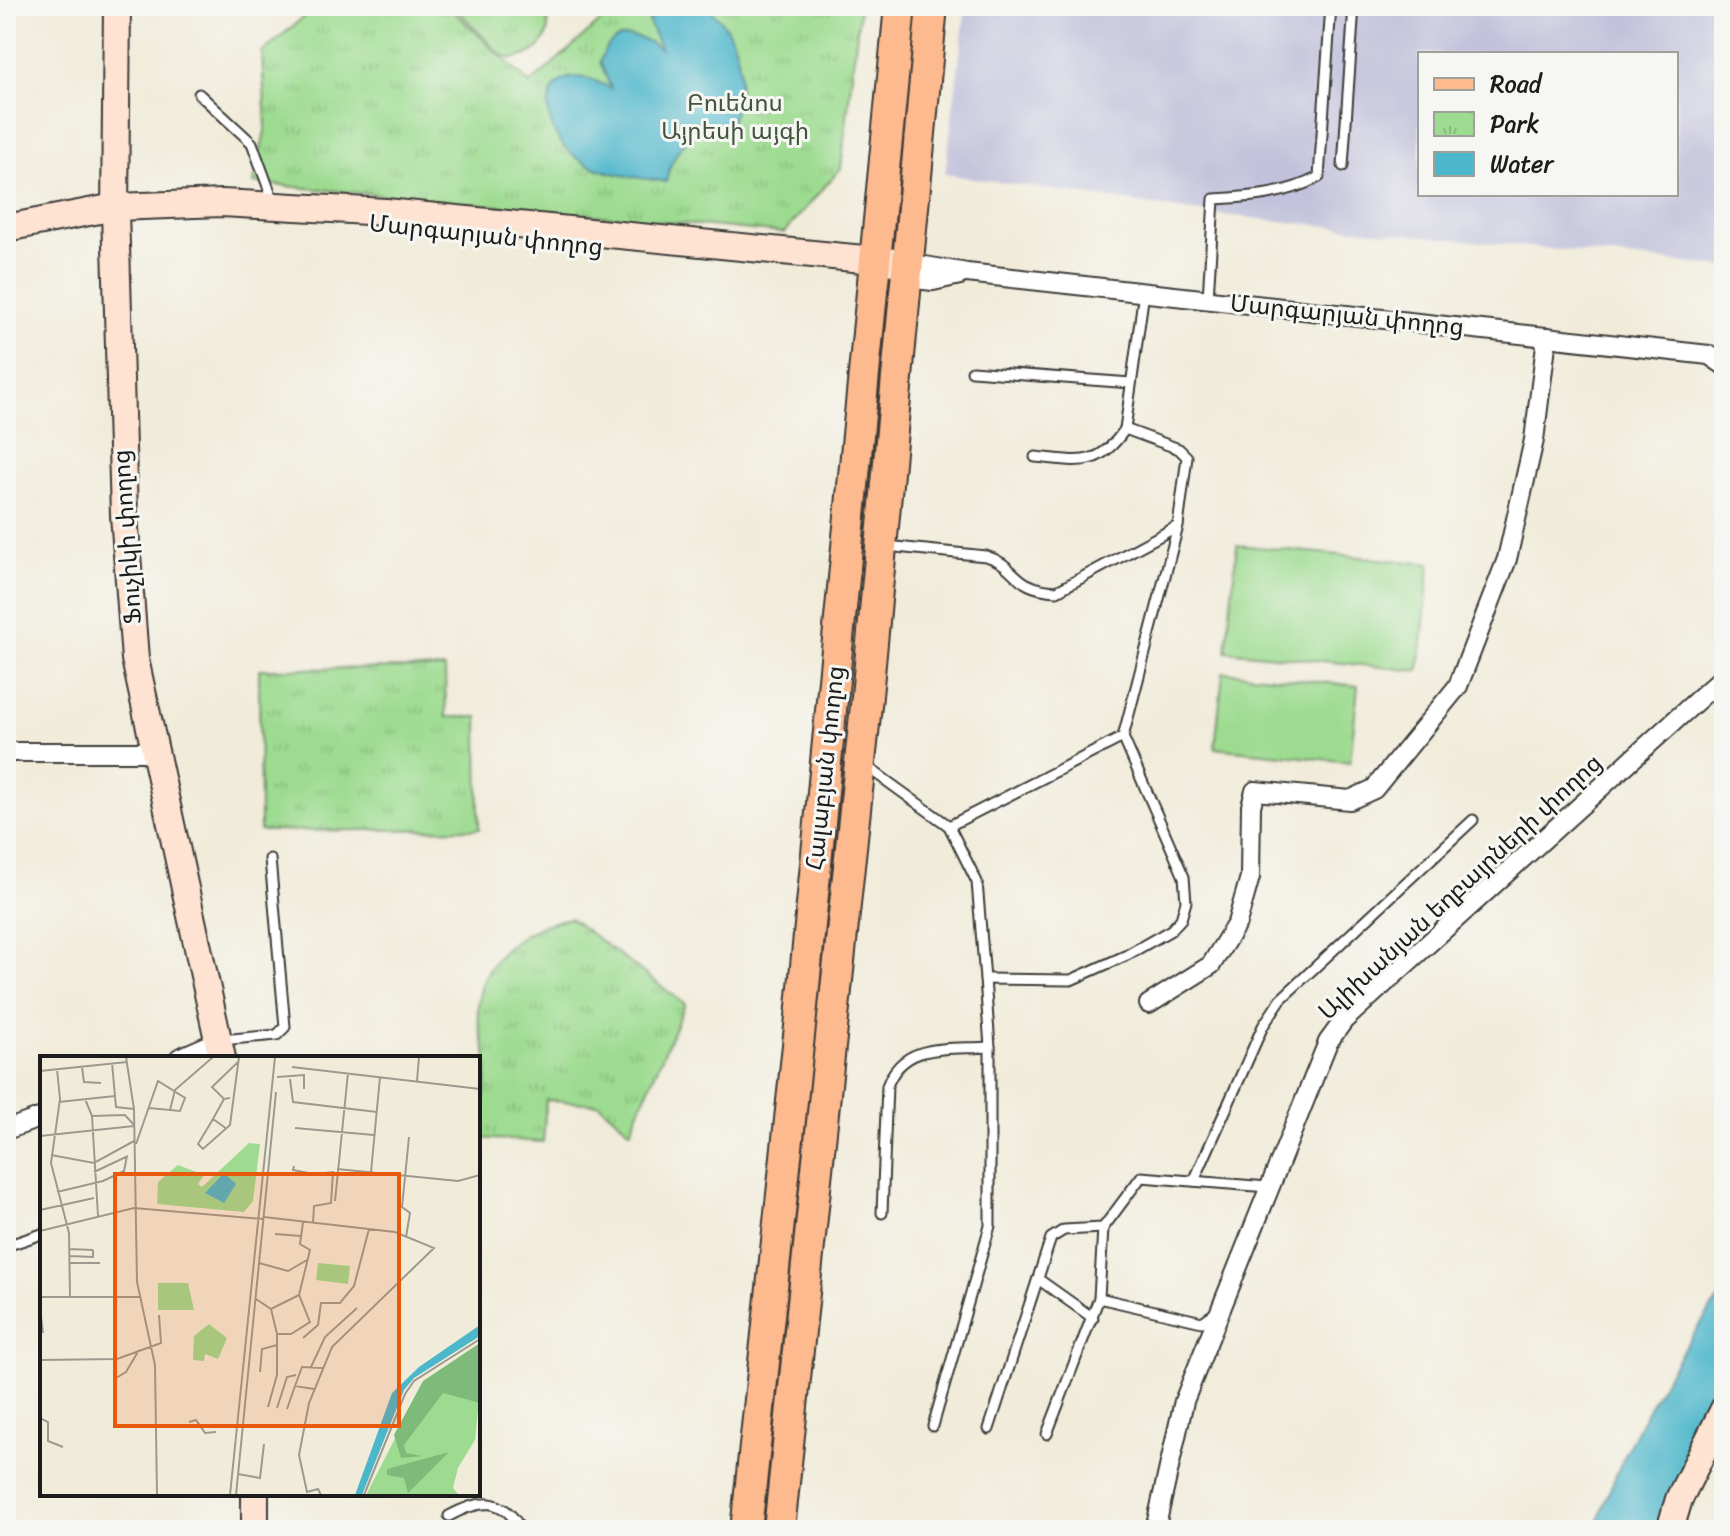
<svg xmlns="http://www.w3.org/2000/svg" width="1730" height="1536" viewBox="0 0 1730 1536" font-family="Sriracha,'Noto Sans Armenian',sans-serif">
  <defs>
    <pattern id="park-tufts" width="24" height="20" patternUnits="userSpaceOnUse" patternTransform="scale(2)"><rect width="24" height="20" fill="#9ddb90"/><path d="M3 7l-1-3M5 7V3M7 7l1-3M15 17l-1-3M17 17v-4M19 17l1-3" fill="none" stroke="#87bb7c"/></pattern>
  </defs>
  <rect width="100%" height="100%" fill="#f6f6f2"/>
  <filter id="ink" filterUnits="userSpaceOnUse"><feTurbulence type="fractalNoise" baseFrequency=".0125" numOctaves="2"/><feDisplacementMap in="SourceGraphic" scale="16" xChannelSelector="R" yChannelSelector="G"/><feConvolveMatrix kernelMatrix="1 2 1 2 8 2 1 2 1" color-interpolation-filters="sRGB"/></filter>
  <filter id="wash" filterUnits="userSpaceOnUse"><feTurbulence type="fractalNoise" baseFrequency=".006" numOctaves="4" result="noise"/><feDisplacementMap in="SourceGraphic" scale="32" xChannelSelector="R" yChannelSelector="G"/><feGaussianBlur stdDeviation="1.8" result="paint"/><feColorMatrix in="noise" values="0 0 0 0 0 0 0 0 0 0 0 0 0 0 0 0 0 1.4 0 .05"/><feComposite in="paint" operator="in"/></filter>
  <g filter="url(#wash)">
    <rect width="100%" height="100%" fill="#f1ecda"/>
    <!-- industrial -->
    <path fill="#c2c2dc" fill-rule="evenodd" d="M966,6H1724V267L1213,214L945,174ZM1420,54H1676V194H1420Z"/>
    <!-- green -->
    <g fill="#9ddb90" stroke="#5c7c56" stroke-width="2">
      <path d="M1237,545L1430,564L1419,671L1226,651Z"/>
      <path d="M1223,672L1358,686L1350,762L1215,748Z"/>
    </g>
    <!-- park -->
    <g fill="url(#park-tufts)" stroke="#5c7c56" stroke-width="2">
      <path d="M316,6H448L530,84L618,6H860L841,168L784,233L254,183L266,126L262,53Z"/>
      <path d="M453,6H501L527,14L543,6C557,36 540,55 510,59L498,52Z"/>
      <path d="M445,668L446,717H478L479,829L260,831L259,669Z"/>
      <path d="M570,918L685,1004L630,1131L599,1104L546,1100L543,1142L478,1138C478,1113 490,1084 487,1059C485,1044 479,1032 478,1016C476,961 521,927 570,918Z"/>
    </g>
    <!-- water -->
    <g fill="#4cb6ca" stroke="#346973" stroke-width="2">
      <path d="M653,6H705C745,35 746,83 730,125C692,129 674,145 666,182C639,177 611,176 587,164C523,130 544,46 611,89L600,62C610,28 637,32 661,49L649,23Z"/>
      <path d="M1724,1292V1396L1657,1530H1595C1622,1448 1671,1360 1724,1292Z"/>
    </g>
  </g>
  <g filter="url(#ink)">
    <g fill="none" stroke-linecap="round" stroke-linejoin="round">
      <!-- lane casing -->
      <g stroke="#3c3b38" stroke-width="13">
        <g id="lane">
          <path d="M6,7L8,6"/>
          <path d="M199,94L252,143L274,203"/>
          <path d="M1343,166L1354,6"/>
          <path d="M1208,299L1214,199C1251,197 1285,195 1319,177L1331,6"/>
          <path d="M972,371L1131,383"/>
          <path d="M1035,457C1079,461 1098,469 1125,429"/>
          <path d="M886,546L986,556C1018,565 1011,589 1057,591L1178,526"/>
          <path d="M866,766L949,826L1123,737"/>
          <path d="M949,826L977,882L985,979"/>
          <path d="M221,1040L277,1035L285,1027L270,859"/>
          <path d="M1194,1181L1263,1026L1281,999L1473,820"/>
          <path d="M882,1213L887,1086C904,1041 948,1050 990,1047"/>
          <path d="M6,1246L42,1234"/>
          <path d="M1038,1279L1093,1318"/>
          <path d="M1099,1298L1103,1228L1141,1177L1268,1187"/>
          <path d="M933,1426L990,1226V1047L985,979L1071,980L1127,955L1171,930L1181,919L1186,902L1184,877L1123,737L1178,526L1187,457L1179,449L1125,429L1144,292"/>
          <path d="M989,1429L1051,1238L1064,1230L1103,1228"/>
          <path d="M1047,1434L1099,1298L1202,1322L1215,1313"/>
          <path d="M449,1516C480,1499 503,1496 521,1530"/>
        </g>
      </g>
      <!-- street casing -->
      <g stroke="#3c3b38" stroke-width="22">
        <g id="street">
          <path d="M907,263L967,273L1709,355L1724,365"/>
          <path d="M906,278L933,281L960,275"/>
          <path d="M6,752H156"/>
          <path d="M1149,1004L1211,965L1237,923L1250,877L1251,806L1255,791L1350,800L1374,789L1458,686L1507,559L1534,440L1547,337"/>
          <path d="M179,1058L218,1041"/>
          <path d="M6,1130L42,1117"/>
          <path d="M1155,1530L1184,1401L1328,1042L1344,1020L1724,676"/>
        </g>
      </g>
      <!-- secondary casing -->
      <g stroke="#3c3b38" stroke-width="30">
        <g id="secondary">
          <path d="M117,6L115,211L124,515L135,659L222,1058"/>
          <path d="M6,228L115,207L222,203L386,212L894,262"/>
          <path d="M255,1494V1530"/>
          <path d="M1670,1530L1679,1499L1724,1409"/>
        </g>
      </g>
      <!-- primary casing -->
      <g stroke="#3c3b38" stroke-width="34">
        <g id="primary">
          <path d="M746,1530L801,1017L900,6"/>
          <path d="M779,1530L867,696L932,6"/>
        </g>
      </g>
      <!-- lane -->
      <use href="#lane" stroke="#fff" stroke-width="9"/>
      <!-- street -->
      <use href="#street" stroke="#fff" stroke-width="18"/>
      <!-- secondary -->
      <use href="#secondary" stroke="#fee3d2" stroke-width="26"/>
      <!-- primary -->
      <use href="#primary" stroke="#fcba8e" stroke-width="30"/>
    </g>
  </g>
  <g text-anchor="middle" stroke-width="6" stroke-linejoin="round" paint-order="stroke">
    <!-- park labels -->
    <g font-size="24" fill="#43553f" stroke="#f6f6f2">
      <text x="735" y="111">Բուենոս<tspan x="735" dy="28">Այրեսի այգի</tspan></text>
    </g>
    <!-- street labels -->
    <g font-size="24" fill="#1c1c1c" stroke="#f6f6f2">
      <text transform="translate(486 235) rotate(6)" y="8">Մարգարյան փողոց</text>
      <text transform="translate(1347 315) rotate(6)" y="8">Մարգարյան փողոց</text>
      <text transform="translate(127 537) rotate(-94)" y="8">Ֆուչիկի փողոց</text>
      <text transform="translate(825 768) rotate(-84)" y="8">Հալաբյան փողոց</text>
      <text transform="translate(1460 887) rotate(-43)" y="8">Ալիխանյան եղբայրների փողոց</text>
    </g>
  </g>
  <!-- overview -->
  <g transform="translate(40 1056)">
    <rect width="440" height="440" fill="#f1ecda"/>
    <path d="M278,207L310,210L308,228L276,224ZM380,334H440L435,384L418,412L413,432L419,439H326Z" fill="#9ddb90"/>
    <path d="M440,287V347L403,337L364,389L366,397L382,400L361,402L354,379L383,325ZM409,396L368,437L364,422L347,419V413Z" fill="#7ebb7a"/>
    <path d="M209,87L220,88L213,145L204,156L117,148L118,126L138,109L164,119L158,128L162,131ZM118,227H148L154,254H118ZM169,268L187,282L178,303L165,298L164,305L153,304L154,280Z" fill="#9ddb90"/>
    <path d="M184,117L196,128L184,147L165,137ZM440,269V280L374,322L364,334L322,439H315L352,337L379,311Z" fill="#4cb6ca"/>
    <path fill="none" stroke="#9c998e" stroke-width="2" d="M86,1L94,53L97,226L115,309L117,439M72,7L76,51L94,53M42,11L44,26L61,27M252,11L440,33M17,13L20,43L11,107L29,177L30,241M0,15L87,6M237,21L264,19V33M250,23L253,46L337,56M377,25L379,1M190,42L184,43L172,31L198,6M45,43L52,60L58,160M184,43L173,63L187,73M19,46L75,40M130,54L135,34L173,1M52,60L85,59L94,69M173,63L158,88L163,93L190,69L199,1M255,72L334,79M0,80L94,70M96,88L118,25L145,42L140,55L109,52M11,99L54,107L94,85M254,110L253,114L274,118L293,116L291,147L274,150L273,167M297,113L418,125L440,119M54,116L88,100M331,116L340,21M17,136L63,125L84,115L87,100M295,145L308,17M0,154L54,142M224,161L355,176L394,192L292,291L269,347L259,399L267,436L278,433L281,439M0,175L94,152L223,163M235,178L261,180M366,181L370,157L362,151L369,81M29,193L53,194M29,200L53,201V194M29,207H60M219,207L248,215L267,204M0,241H101M216,243L231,253L259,239M0,252L3,277M231,253L237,278M263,282L278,269L281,247H300L314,230L329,173M0,304L77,303L121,287L119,259M271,311L285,281L317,252M220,316L222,293L237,289M76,322L86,316L99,294M255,330L262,311L283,312M228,351L237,319V278H251L270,266L259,239L270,194L260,188L263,166M237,352L247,321L256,319M247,353L255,330L274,333M0,362L8,366V385L23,391M149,366L156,364L165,377L176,376M198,418L220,422L224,388M190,439L235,1M196,439L236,36M324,439L365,338L374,325L440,283"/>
    <path fill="#e8590c" fill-opacity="0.15" stroke="#e8590c" stroke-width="4" d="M75,118H359V370H75Z"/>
    <rect width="440" height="440" fill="none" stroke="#1c1c1c" stroke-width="4"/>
  </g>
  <!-- margin -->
  <rect width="1730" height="1536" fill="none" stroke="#f6f6f2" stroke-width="32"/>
  <!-- legend -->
  <rect x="1418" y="52" width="260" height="144" fill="#f6f6f2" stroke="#9f9f9c" stroke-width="2"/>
  <rect x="1434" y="78" width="40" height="12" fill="#fcba8e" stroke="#9f9f9c" stroke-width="2"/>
  <text x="1490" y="92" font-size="24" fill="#1c1c1c">Road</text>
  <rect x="1434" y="112" width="40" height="24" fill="url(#park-tufts)" stroke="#9f9f9c" stroke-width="2"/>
  <text x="1490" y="132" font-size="24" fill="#1c1c1c">Park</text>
  <rect x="1434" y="152" width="40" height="24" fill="#4cb6ca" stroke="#9f9f9c" stroke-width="2"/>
  <text x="1490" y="172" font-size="24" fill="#1c1c1c">Water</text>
</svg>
